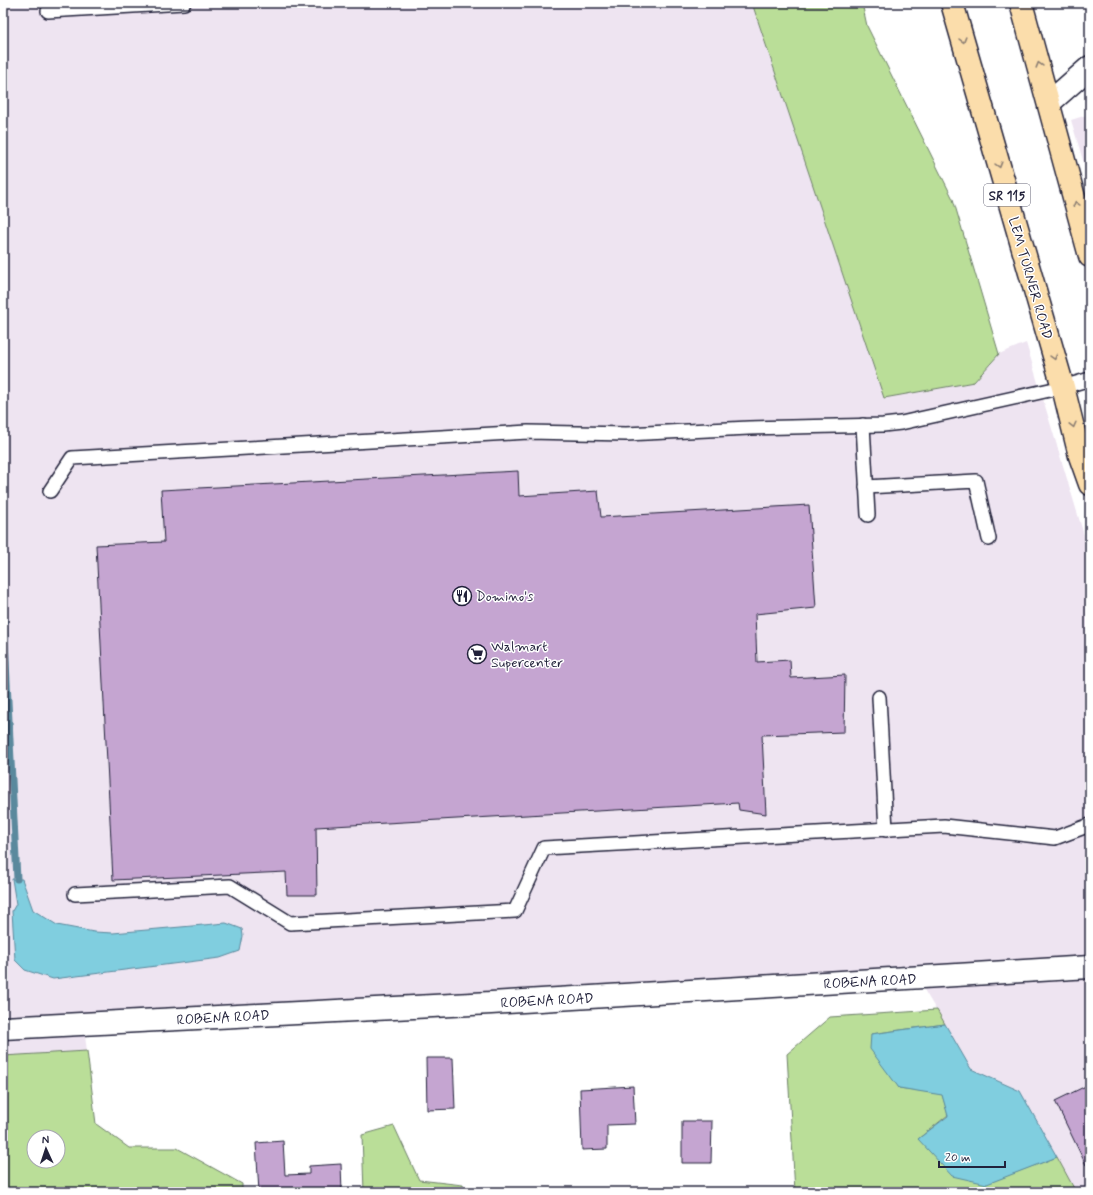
<svg xmlns="http://www.w3.org/2000/svg" width="1093" height="1195" viewBox="0 0 1093 1195" font-family="Mynerve,sans-serif">
  <rect width="100%" height="100%" fill="#fff"/>
  <filter id="ink" filterUnits="userSpaceOnUse"><feTurbulence type="fractalNoise" baseFrequency=".025" numOctaves="2"/><feDisplacementMap in="SourceGraphic" scale="8" xChannelSelector="R" yChannelSelector="G"/><feConvolveMatrix kernelMatrix="1 2 1 2 8 2 1 2 1" color-interpolation-filters="sRGB"/></filter>
  <g filter="url(#ink)">
    <!-- built -->
    <g fill="#eee4f1">
      <path d="M3,3H752L884,398L974,382L999,354L1026,343L1090,555V1192H1076L1020,1091L971,1069L923,988L85,1036L87,1051L9,1056L3,944Z"/>
      <path d="M1090,114V184L1071,120Z"/>
    </g>
    <!-- green -->
    <g fill="#bade98" stroke="#6e806a" fill-rule="evenodd">
      <path d="M752,3H862L867,26L953,199L999,354L974,382L884,398Z"/>
      <path d="M937,1010L945,1024L871,1034L899,1088L942,1094L948,1115L918,1139L987,1183L1057,1157L1076,1192H795L787,1054L830,1017Z"/>
      <path d="M87,1051L96,1124L129,1148H177L242,1184V1192H3V1056ZM34,1137H58V1161H34Z"/>
      <path d="M394,1126L419,1180L463,1185L464,1192H364L362,1135Z"/>
    </g>
    <!-- water -->
    <g fill="#80cedf" stroke="#5a899d">
      <path d="M12,879H22L33,910L57,925L94,932L113,933L226,923L242,929L243,936L240,951L220,958L53,979L25,970L15,960L12,911L16,904Z"/>
      <path d="M945,1024L971,1069L1020,1091L1057,1157L987,1184L952,1176L918,1139L948,1116L942,1095L899,1088L870,1049L871,1034Z"/>
    </g>
    <g fill="none" stroke-linecap="round" stroke-linejoin="round">
      <!-- stream -->
      <path stroke="#5a899d" stroke-width="7" d="M3,602L17,879"/>
    </g>
    <!-- building -->
    <g fill="#c5a5d1" stroke="#22223b">
      <path d="M518,471L519,496L598,491L601,517L809,505L816,608L755,614L757,662L790,660L791,678L845,675L844,732L762,735L766,814L739,810L738,803L316,827L317,895H287L286,872L113,880L96,545L164,542L161,490Z"/>
      <path d="M426,1058H453L455,1109L427,1110Z"/>
      <path d="M1090,1084V1163L1086,1165L1055,1101Z"/>
      <path d="M633,1086L635,1124L607,1125V1149L582,1150L580,1089Z"/>
      <path d="M682,1121H712L711,1163H682Z"/>
      <path d="M283,1141L285,1175L309,1174V1166L341,1164L342,1192H259L256,1143Z"/>
    </g>
    <g fill="none" stroke-linecap="round" stroke-linejoin="round">
      <!-- lane casing -->
      <g stroke="#22223b" stroke-width="16">
        <g id="lane">
          <path d="M48,11L184,3"/>
          <path d="M863,425L868,515"/>
          <path d="M866,487L976,481L989,539"/>
          <path d="M50,491L72,458L528,432L626,434L749,428L883,425L901,423L1063,387L1090,379"/>
          <path d="M879,697L886,830"/>
          <path d="M75,894L230,886L290,923L515,911L544,848L944,826L1055,838L1090,825"/>
        </g>
      </g>
      <!-- street casing -->
      <g stroke="#22223b" stroke-width="25">
        <g id="street">
          <path d="M1049,103L1090,67"/>
          <path d="M3,1028L491,1003L1090,967"/>
        </g>
      </g>
      <!-- primary casing -->
      <g stroke="#22223b" stroke-width="25">
        <g id="primary">
          <path d="M952,3L1063,387L1080,456L1090,484"/>
          <path d="M1021,3L1090,256"/>
        </g>
      </g>
      <!-- lane -->
      <use href="#lane" stroke="#fff" stroke-width="13"/>
      <!-- street -->
      <use href="#street" stroke="#fff" stroke-width="22"/>
      <!-- primary -->
      <use href="#primary" stroke="#fbddab" stroke-width="22"/>
    </g>
    <!-- one-way arrows -->
    <defs><path id="oneway-chevron" d="M-2-3.5L2.5 0L-2 3.5" fill="none" stroke-width="1.6" stroke-linecap="round" stroke-linejoin="round"/></defs>
    <g stroke="#8e8073">
      <use href="#oneway-chevron" transform="translate(963 40) rotate(74)"/>
      <use href="#oneway-chevron" transform="translate(1039 65) rotate(-106)"/>
      <use href="#oneway-chevron" transform="translate(999 165) rotate(74)"/>
      <use href="#oneway-chevron" transform="translate(1076 204) rotate(-105)"/>
      <use href="#oneway-chevron" transform="translate(1054 357) rotate(74)"/>
      <use href="#oneway-chevron" transform="translate(1073 425) rotate(76)"/>
    </g>
  </g>
  <!-- icons -->
  <defs>
    <g id="restaurant-ring" transform="scale(1)"><circle r="9.5" fill="#fff" stroke="#22223b" stroke-width="1.5"/><path d="M-5-6h1v4h1v-4h1v4h1v-4h1v5L-1.5 .5V6h-2V.5L-5-1ZM5-6V6H3V1.5H1.5Q1.5-4 5-6Z" fill="#22223b"/></g>
    <g id="supermarket-ring" transform="scale(1)"><circle r="9.5" fill="#fff" stroke="#22223b" stroke-width="1.5"/><path d="M-6-5.5h2.5l.6 2H6L4.5 2H-2.5L-4.4-4H-6ZM-1.5 3.2a1.3 1.3 0 1 0 .1 0ZM3 3.2a1.3 1.3 0 1 0 .1 0Z" fill="#22223b"/></g>
  </defs>
  <g fill-rule="evenodd">
    <use href="#restaurant-ring" x="462" y="596"/>
    <use href="#supermarket-ring" x="477" y="654"/>
  </g>
  <g text-anchor="middle" stroke-width="3" stroke-linejoin="round" paint-order="stroke">
    <!-- shield labels -->
    <rect fill="#fff" stroke="#646476" stroke-width="1" x="984" y="184" width="46" height="22" rx="3"/>
    <g font-size="13" font-weight="bold" fill="#22223b">
      <text x="1007" y="200">SR 115</text>
    </g>
    <!-- street labels -->
    <g font-size="14" fill="#22223b" stroke="#fff">
      <text transform="translate(1031 278) rotate(74)" y="5">LEM TURNER ROAD</text>
      <text transform="translate(870 981) rotate(-3)" y="5">ROBENA ROAD</text>
      <text transform="translate(547 1000) rotate(-3)" y="5">ROBENA ROAD</text>
      <text transform="translate(223 1017) rotate(-3)" y="5">ROBENA ROAD</text>
    </g>
    <!-- poi labels -->
    <g font-size="14" fill="#22223b" stroke="#fff" text-anchor="start">
      <text x="476" y="601">Domino's</text>
      <text x="491" y="651">Walmart<tspan x="491" dy="16">Supercenter</tspan></text>
    </g>
  </g>
  <!-- margin -->
  <rect width="1093" height="1195" fill="none" stroke="#fff" stroke-width="16"/>
  <rect x="8" y="8" width="1077" height="1179" fill="none" stroke="#22223b" stroke-width="1.5" filter="url(#ink)"/>
  <!-- north arrow -->
  <g transform="translate(46 1149) rotate(357)"><circle r="19" fill="#ffffff" stroke="#a7a7b1"/>
  <path d="M0-3L7 15L0 10L-7 15Z" fill="#22223b"/>
  <text y="-6" font-size="11" font-weight="bold" text-anchor="middle" fill="#22223b">N</text>
  </g>
  <!-- scale -->
  <path d="M939 1161v6h66v-6" fill="none" stroke="#22223b" stroke-width="2"/>
  <text x="945" y="1161" font-size="12" fill="#22223b" stroke="#ffffff" stroke-width="3" paint-order="stroke">20 m</text>
</svg>
